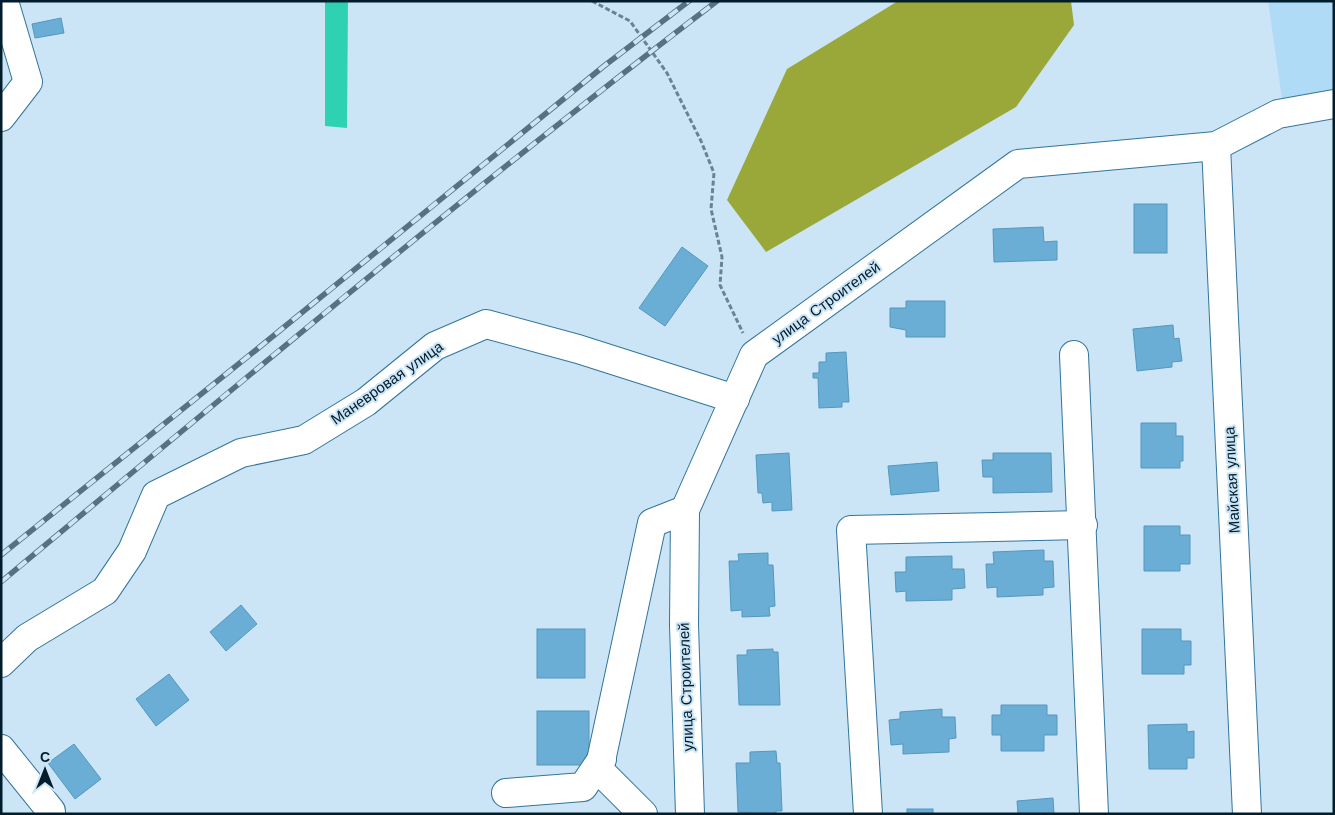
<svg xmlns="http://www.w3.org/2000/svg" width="1335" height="815" viewBox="0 0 1335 815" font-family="'Work Sans',sans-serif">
  <rect width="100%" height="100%" fill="#cbe5f6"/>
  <!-- built -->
  <path fill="#afdbf6" d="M1268,1H1334V90L1282,99Z"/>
  <!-- forest -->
  <path fill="#99a839" d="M898,1H1071L1074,25L1016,107L766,252L727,200L787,69Z"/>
  <!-- water -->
  <path fill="#2fd1b3" d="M325,1H348L347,128L325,126Z"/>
  <!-- building -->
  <g fill="#6aadd5" stroke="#5497be">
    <path d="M61,18L64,33L35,38L32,24Z"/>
    <rect x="1134" y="204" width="33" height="49"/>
    <path d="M1043,227L1044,242L1057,241V260L994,262L993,229Z"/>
    <path d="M682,247L708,266L665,326L639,308Z"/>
    <path d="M906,301H945V337H906V330L890,327V308H906Z"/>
    <path d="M1173,325L1174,339L1179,338L1182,361L1172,362V367L1137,371L1133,329Z"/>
    <path d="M846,352L849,402H842V407L819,408L818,378H813V373H819V362H826V353Z"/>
    <path d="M1141,423H1176V436H1183V461H1180V468H1141Z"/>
    <path d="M789,453L792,510L772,511V502L763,503L762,493H758L756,455Z"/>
    <path d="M993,453H1051L1052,492L993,493V477H983L982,460H993Z"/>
    <path d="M937,462L939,491L891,495L888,466Z"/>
    <path d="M1144,526H1180V535H1190V564H1180V571H1144Z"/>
    <path d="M1044,550V561H1053L1054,587L1043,588V595L997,597V587L987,588L986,564H994L993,552Z"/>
    <path d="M768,553V565H773L775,606L769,607L770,616L742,617V610L731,611L729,561H739L738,554Z"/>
    <path d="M952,556V569H964L965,588L952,589V600L906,601V591L896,592L895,572H906V557Z"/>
    <path d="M241,605L257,624L226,651L210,632Z"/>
    <rect x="537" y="629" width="48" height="49"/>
    <path d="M1142,629H1181V641H1191V665H1184V674H1142Z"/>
    <path d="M773,649V652H778L780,705H739L737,655H747V650Z"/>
    <path d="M169,674L189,700L156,726L136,699Z"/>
    <path d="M1001,705H1047V715H1057V735H1044V751H1001V735H992V715H1001Z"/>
    <path d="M942,709V717H955L956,738L949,739V752L903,754V744L891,745L889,720L900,719V712Z"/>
    <rect x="537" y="711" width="52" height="54"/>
    <path d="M1187,724V732L1194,731V758H1187V769H1149L1148,725Z"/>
    <path d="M74,744L101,779L75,799L48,763Z"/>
    <path d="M776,751L777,763H780L782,811H776V814L738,812L736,763H750V752Z"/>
    <path d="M1053,798L1054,814H1018L1017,801Z"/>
    <rect x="907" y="809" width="26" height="5"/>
  </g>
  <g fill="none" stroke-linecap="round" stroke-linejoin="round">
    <!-- minor casing -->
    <g stroke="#32759b" stroke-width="30">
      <g id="minor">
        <path d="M1,117L28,82L4,1"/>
        <path d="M1216,146L1247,814"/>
        <path d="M1074,355L1094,814"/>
        <path d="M1,663L27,638L105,591L132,551L156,495L241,453L304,440L366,402L435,346L486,324L578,349L735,399"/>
        <path d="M1,749L51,811V814"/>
        <path d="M506,793L583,787L602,759"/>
        <path d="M643,814L599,770L652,523L685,510"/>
        <path d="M690,814L684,625L685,510L754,355L1018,164L1216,146L1278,114L1334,104"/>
        <path d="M868,814L851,530L1083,525"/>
      </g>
    </g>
    <!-- path -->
    <path stroke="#698393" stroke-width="3" stroke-dasharray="5 2.5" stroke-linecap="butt" d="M592,1L630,21L667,73L701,141L714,173L711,209L722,257L720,285L743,333"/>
    <!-- minor -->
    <use href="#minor" stroke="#fff" stroke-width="28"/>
    <!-- rail casing -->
    <g stroke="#567181" stroke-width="5.5">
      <g id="rail">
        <path d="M1,555L256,350L604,66L689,1"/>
        <path d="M1,582C237,385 473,187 717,1"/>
      </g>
    </g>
    <!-- rail -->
    <use href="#rail" stroke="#cbe5f6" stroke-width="4" stroke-dasharray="11" stroke-linecap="butt"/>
  </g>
  <g text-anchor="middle" stroke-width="4" stroke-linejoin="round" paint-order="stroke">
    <!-- street labels -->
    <g font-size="15" fill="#011c2b" stroke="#cbe5f6">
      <text transform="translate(826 303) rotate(-36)" y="5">улица Строителей</text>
      <text transform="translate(387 383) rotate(-35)" y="5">Маневровая улица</text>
      <text transform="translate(1232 480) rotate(-93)" y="5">Майская улица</text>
      <text transform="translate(686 687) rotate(-92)" y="5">улица Строителей</text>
    </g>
  </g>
  <!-- border -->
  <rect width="1335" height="815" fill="none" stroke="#011c2b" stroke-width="5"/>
  <!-- north arrow -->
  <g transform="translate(45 770)" stroke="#cbe5f6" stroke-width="4" paint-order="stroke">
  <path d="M0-4L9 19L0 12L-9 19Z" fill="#011c2b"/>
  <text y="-8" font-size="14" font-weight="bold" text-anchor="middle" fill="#011c2b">С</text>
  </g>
</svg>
